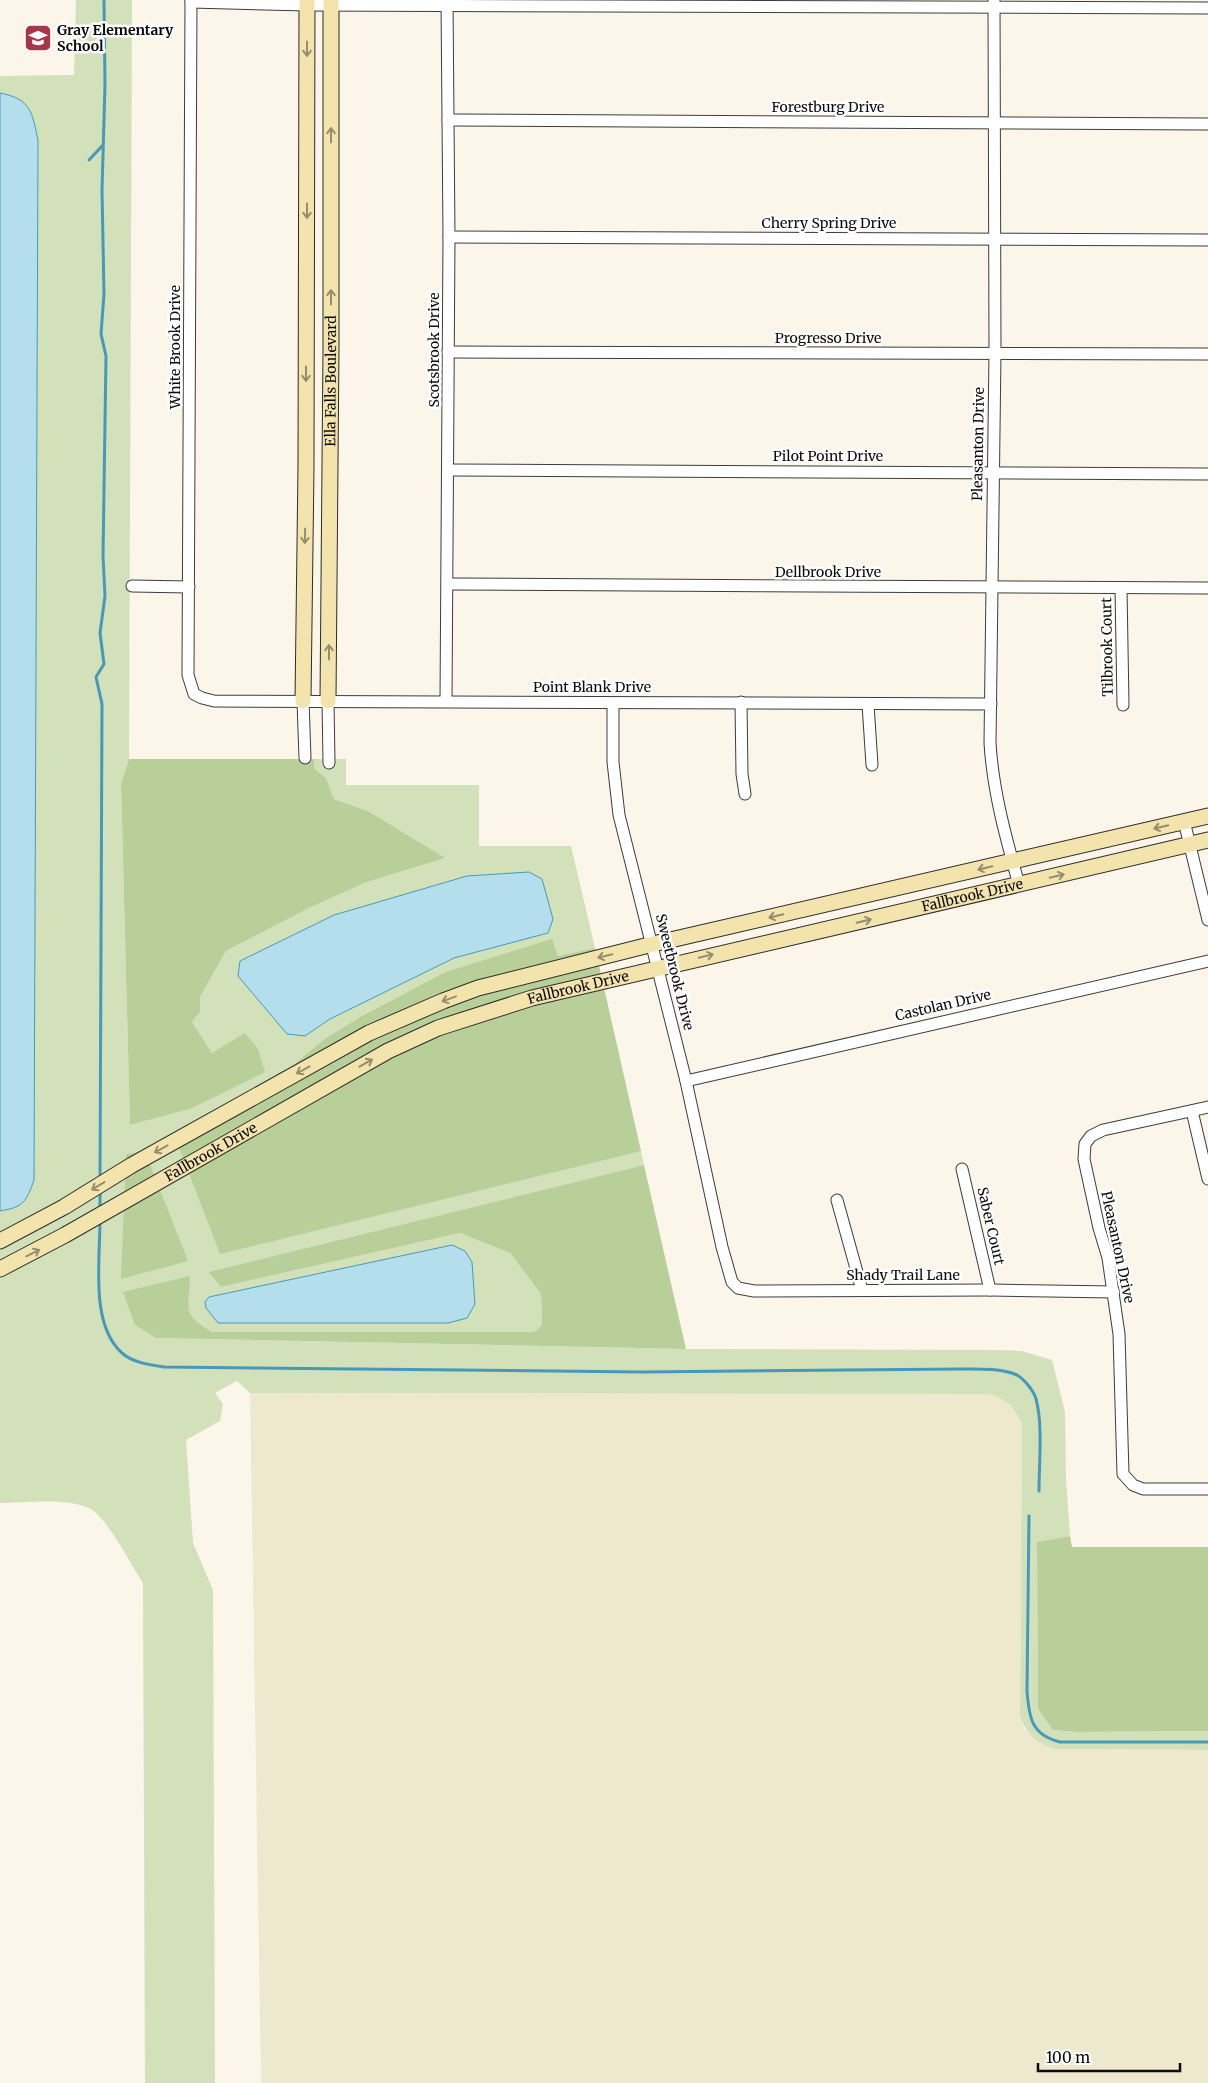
<svg xmlns="http://www.w3.org/2000/svg" width="1208" height="2083" viewBox="0 0 1208 2083" font-family="Merriweather,serif">
  <rect width="100%" height="100%" fill="#fcf6ea"/>
  <!-- farmland -->
  <path fill="#eee8ce" d="M250,1393L989,1394L1004,1399L1016,1410L1022,1425L1020,1716L1025,1730L1054,1749L1208,1750V2083H261Z"/>
  <!-- green -->
  <path fill="#d2e1b9" d="M76,0H132L129,759L121,784L130,1125L190,1109L212,1053L192,1022L200,1012V997L226,951L309,908L367,882L444,858L368,811L334,799L326,778L314,768V759H346V785H479V846H571L595,948L558,956L552,940L445,972L360,1017L326,1038L641,1151L644,1165L208,1272L221,1287L460,1233L510,1253L541,1294L542,1325L534,1332H212C200,1325 185,1316 187,1300C188,1291 190,1285 190,1276L135,1325L157,1338L686,1349L995,1350L1022,1351L1052,1360L1065,1412L1066,1479L1070,1536L1037,1542L1038,1709L1053,1730L1076,1732L1208,1731V1750L1054,1749C1036,1742 1027,1735 1020,1716L1022,1425C1014,1406 1009,1400 988,1394L250,1393L237,1381L215,1393L223,1404L220,1421L186,1440L193,1543L213,1590L215,2083H145L143,1583C130,1563 112,1527 95,1512C76,1496 24,1503 0,1503V76L74,75Z"/>
  <!-- forest -->
  <g fill="#b8cf9a">
    <path d="M129,759H314V768L326,778L334,799L368,811L445,858L367,882L309,908L226,951L200,997V1012L192,1022L212,1053L245,1033L258,1049L265,1072L190,1109L130,1125L121,784Z"/>
    <path d="M552,939L558,956L595,948L641,1151L220,1254L177,1142L271,1093L297,1062L326,1038L360,1017L445,972Z"/>
    <path d="M145,1152L188,1261L121,1279L126,1154Z"/>
    <path d="M644,1165L686,1349L156,1338L135,1325L123,1292L190,1276C190,1309 179,1312 212,1332H534L542,1325L541,1294L510,1253L460,1233L221,1287L208,1272Z"/>
    <path d="M1070,1536L1072,1547H1208V1731L1076,1732L1053,1730L1038,1709L1037,1542Z"/>
  </g>
  <!-- water -->
  <g fill="#b5deec" stroke="#4799b9">
    <path d="M0,93C31,99 32,112 38,140L34,1180C26,1202 24,1207 0,1211Z"/>
    <path d="M529,872L542,879L553,919L548,933L454,958L330,1019L305,1036L287,1034L238,976L240,961L334,915L467,876Z"/>
    <path d="M452,1245L465,1251L472,1262L475,1304L467,1318L448,1323H218L206,1308L205,1302L209,1297Z"/>
  </g>
  <g fill="none" stroke-linecap="round" stroke-linejoin="round">
    <!-- stream -->
    <g stroke="#4799b9" stroke-width="3">
      <path d="M89,160L102,146"/>
      <path d="M100,1180L102,704L96,677L104,664L100,633L105,596L103,556L106,356L101,334L104,294L102,190L105,84L104,0"/>
      <path d="M100,1210V1191"/>
      <path d="M100,1221C100,1260 90,1325 122,1353C133,1363 151,1365 165,1367L642,1372L960,1369C977,1369 1000,1368 1017,1375C1024,1379 1034,1391 1036,1399C1043,1424 1039,1464 1039,1491"/>
      <path d="M1029,1516L1027,1691C1029,1717 1031,1735 1060,1742H1208"/>
    </g>
    <!-- street casing -->
    <g stroke="#3d3d3d" stroke-width="13">
      <g id="street">
        <path d="M191,0L188,675L194,694L202,698L214,701L991,704"/>
        <path d="M994,0L995,353L990,743C993,792 1006,838 1019,885"/>
        <path d="M191,2L307,5L1208,8"/>
        <path d="M448,120L1208,124"/>
        <path d="M449,237L1208,240"/>
        <path d="M448,352L1208,354"/>
        <path d="M449,470L1208,474"/>
        <path d="M448,584L1208,588"/>
        <path d="M132,586L189,587"/>
        <path d="M1121,588L1123,705"/>
        <path d="M303,701L305,758"/>
        <path d="M328,701L329,763"/>
        <path d="M446,701L449,237L447,0"/>
        <path d="M741,702L742,774L745,794"/>
        <path d="M613,703V762L619,815L686,1081L722,1247L732,1282L738,1288L754,1291L990,1290L1114,1292"/>
        <path d="M868,704L872,765"/>
        <path d="M1184,821L1208,920"/>
        <path d="M686,1081L1208,961"/>
        <path d="M1208,1107L1103,1130L1091,1136L1085,1144L1084,1159L1099,1228L1108,1258L1119,1334L1123,1474L1133,1485L1143,1489H1208"/>
        <path d="M1192,1111L1208,1179"/>
        <path d="M962,1169L990,1290"/>
        <path d="M837,1200L862,1290"/>
      </g>
    </g>
    <!-- secondary casing -->
    <g stroke="#2c2c2c" stroke-width="17">
      <g id="secondary">
        <path d="M303,701L306,467L307,0"/>
        <path id="s1" d="M328,701L331,347V0"/>
        <path d="M0,1241L64,1207L132,1165L369,1033L443,1001L478,988L653,944L1208,816"/>
        <path id="s2" d="M0,1269L65,1235L388,1051L438,1028L532,998L1208,840"/>
      </g>
    </g>
    <!-- street -->
    <use href="#street" stroke="#fff" stroke-width="11"/>
    <!-- secondary -->
    <use href="#secondary" stroke="#f3e4ad" stroke-width="15"/>
  </g>
  <!-- one-way arrows -->
  <defs><path id="oneway-shaft" d="M-6 0H5M1.5-3L5.5 0L1.5 3" fill="none" stroke-width="1.6" stroke-linecap="round" stroke-linejoin="round" transform="scale(1.25)"/></defs>
  <g stroke="#968d6c">
    <use href="#oneway-shaft" transform="translate(307 49) rotate(90)"/>
    <use href="#oneway-shaft" transform="translate(331 135) rotate(-90)"/>
    <use href="#oneway-shaft" transform="translate(307 211) rotate(90)"/>
    <use href="#oneway-shaft" transform="translate(331 297) rotate(-90)"/>
    <use href="#oneway-shaft" transform="translate(306 374) rotate(90)"/>
    <use href="#oneway-shaft" transform="translate(305 536) rotate(91)"/>
    <use href="#oneway-shaft" transform="translate(329 652) rotate(-90)"/>
    <use href="#oneway-shaft" transform="translate(1161 827) rotate(167)"/>
    <use href="#oneway-shaft" transform="translate(985 868) rotate(167)"/>
    <use href="#oneway-shaft" transform="translate(1057 876) rotate(-14)"/>
    <use href="#oneway-shaft" transform="translate(776 916) rotate(167)"/>
    <use href="#oneway-shaft" transform="translate(864 921) rotate(-13)"/>
    <use href="#oneway-shaft" transform="translate(605 956) rotate(166)"/>
    <use href="#oneway-shaft" transform="translate(706 956) rotate(-13)"/>
    <use href="#oneway-shaft" transform="translate(449 999) rotate(160)"/>
    <use href="#oneway-shaft" transform="translate(366 1063) rotate(-29)"/>
    <use href="#oneway-shaft" transform="translate(303 1070) rotate(151)"/>
    <use href="#oneway-shaft" transform="translate(161 1149) rotate(151)"/>
    <use href="#oneway-shaft" transform="translate(98 1186) rotate(149)"/>
    <use href="#oneway-shaft" transform="translate(33 1253) rotate(-27)"/>
  </g>
  <!-- icons -->
  <defs>
    <g id="school-square" transform="scale(1.4375)"><rect x="-9" y="-9" width="18" height="18" rx="4" fill="#a63648" stroke="#fff"/><path d="M0-5L7-2L0 1L-7-2ZM-4 1L0 2.5L4 1V4Q0 6-4 4Z" fill="#fff"/></g>
  </defs>
  <g fill-rule="evenodd">
    <use href="#school-square" x="38" y="38"/>
  </g>
  <g text-anchor="middle" stroke-width="5" stroke-linejoin="round" paint-order="stroke">
    <!-- poi labels -->
    <g font-size="14" font-weight="bold" fill="#0a0a0a" stroke="#fff" text-anchor="start">
      <text x="57" y="35">Gray Elementary<tspan x="57" dy="16">School</tspan></text>
    </g>
    <!-- street labels -->
    <g font-size="14" fill="#0a0a0a" stroke="#fff">
      <text x="828" y="112">Forestburg Drive</text>
      <text x="829" y="228">Cherry Spring Drive</text>
      <text x="828" y="343">Progresso Drive</text>
      <text transform="translate(175 347) rotate(-90)" y="5">White Brook Drive</text>
      <text transform="translate(434 350) rotate(-90)" y="5">Scotsbrook Drive</text>
      <text dy="5" stroke="none"><textPath href="#s1" startOffset="320">Ella Falls Boulevard</textPath></text>
      <text transform="translate(978 444) rotate(-89)" y="5">Pleasanton Drive</text>
      <text x="828" y="461">Pilot Point Drive</text>
      <text x="828" y="577">Dellbrook Drive</text>
      <text transform="translate(1107 647) rotate(-91)" y="5">Tilbrook Court</text>
      <text x="592" y="692">Point Blank Drive</text>
      <text dy="5" stroke="none"><textPath href="#s2" startOffset="1051">Fallbrook Drive</textPath></text>
      <text transform="translate(675 972) rotate(76)" y="5">Sweetbrook Drive</text>
      <text dy="5" stroke="none"><textPath href="#s2" startOffset="646">Fallbrook Drive</textPath></text>
      <text transform="translate(943 1005) rotate(-13)" y="5">Castolan Drive</text>
      <text dy="5" stroke="none"><textPath href="#s2" startOffset="241">Fallbrook Drive</textPath></text>
      <text transform="translate(991 1226) rotate(77)" y="5">Saber Court</text>
      <text transform="translate(1118 1247) rotate(78)" y="5">Pleasanton Drive</text>
      <text x="903" y="1280">Shady Trail Lane</text>
    </g>
  </g>
  <!-- scale -->
  <path d="M1038 2063v8h142v-8" fill="none" stroke="#0a0a0a" stroke-width="2.5"/>
  <text x="1046" y="2063" font-size="15" fill="#0a0a0a" stroke="#ffffff" stroke-width="4" paint-order="stroke">100 m</text>
</svg>
